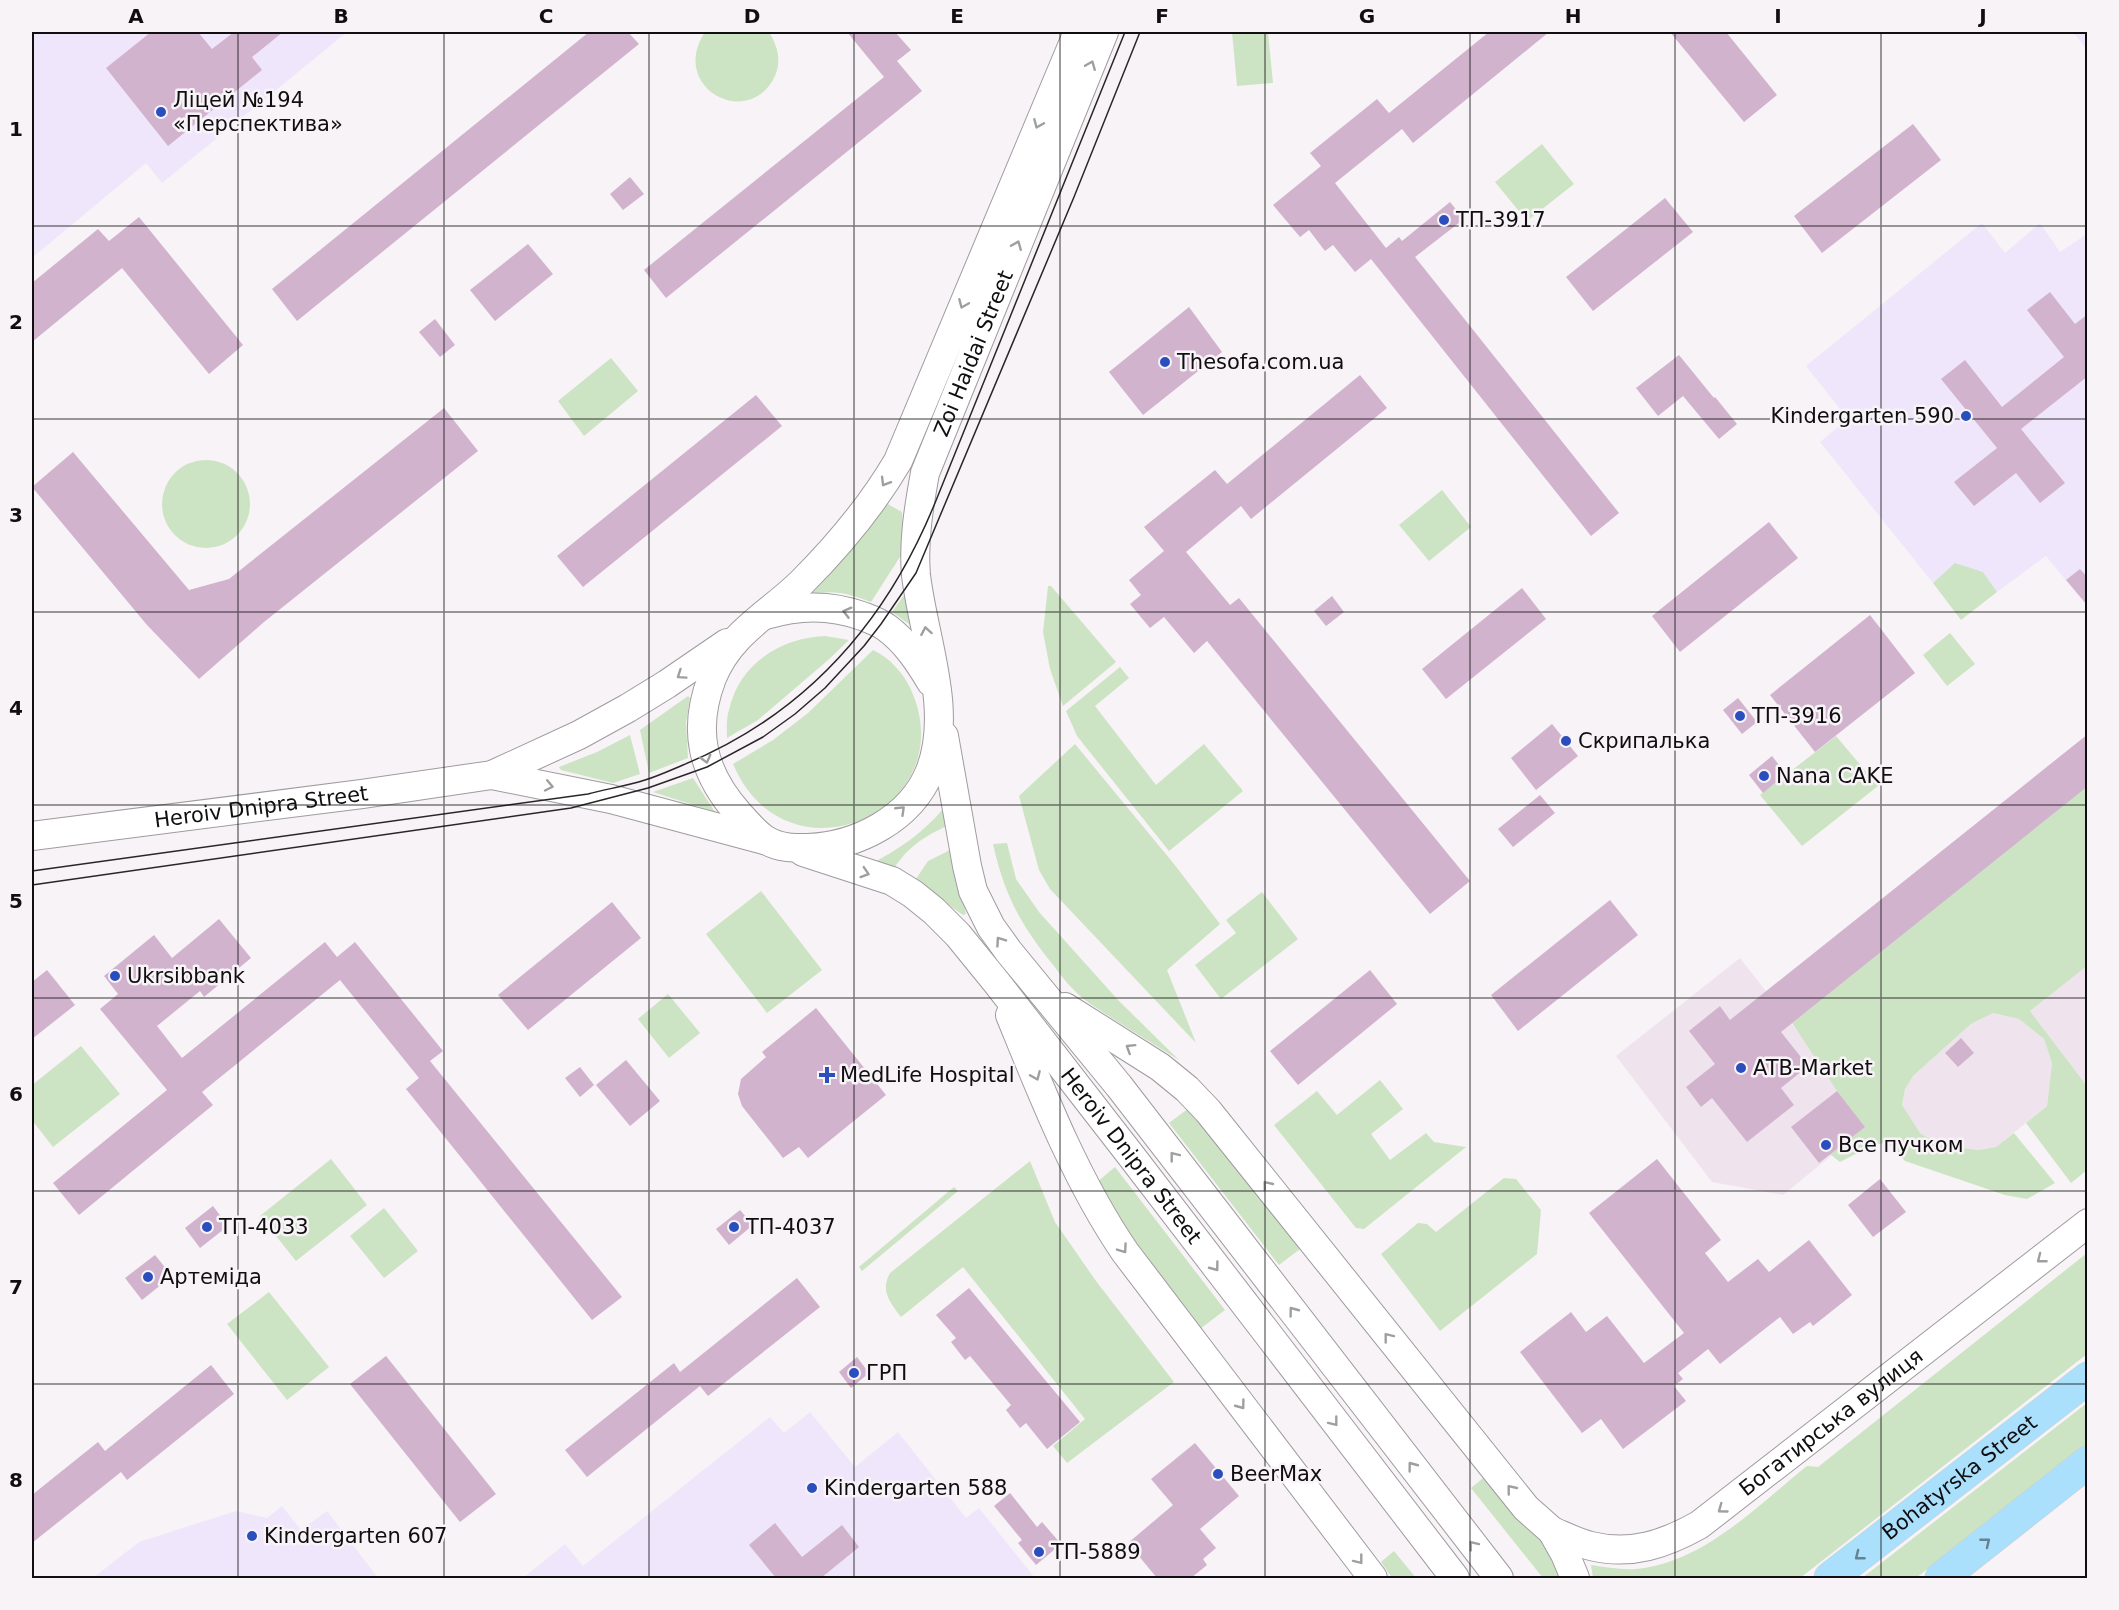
<svg xmlns="http://www.w3.org/2000/svg" width="2119" height="1610" viewBox="0 0 2119 1610" font-family="'DejaVu Sans',sans-serif">
  <rect width="100%" height="100%" fill="#f8f3f7"/>
  <!-- built -->
  <g fill="#efe4ed">
    <path d="M1740,958L1870,1124L1783,1195L1712,1182L1616,1056Z"/>
    <path d="M2087,966V1086L2030,1011Z"/>
    <path d="M1993,1013L2019,1019L2044,1039L2052,1063L2047,1106L1996,1147L1978,1150L1941,1145L1920,1133L1902,1106L1905,1089L1913,1076L1971,1024Z"/>
  </g>
  <!-- education -->
  <g fill="#efe6fb">
    <path d="M32,32H347L162,183L146,163L32,258Z"/>
    <path d="M2073,32H2087V50Z"/>
    <path d="M1982,223L2005,253L2040,223L2060,252L2087,234V606L2046,556L1997,592L1983,572L1955,564L1933,583L1820,442L1848,419L1806,366Z"/>
    <path d="M810,1412L855,1467L898,1432L966,1518L979,1508L1035,1578H523L565,1544L583,1566L770,1417L784,1433Z"/>
    <path d="M282,1506L301,1530L327,1511L378,1578H93L139,1542L236,1511L267,1518Z"/>
  </g>
  <!-- green -->
  <g fill="#cce4c4">
    <path d="M705,32H769C777,45 782,60 775,76C749,131 668,88 705,32Z"/>
    <path d="M1232,32H1268L1273,83L1237,86Z"/>
    <path d="M1542,144L1574,184L1527,221L1495,182Z"/>
    <path d="M611,358L638,391L584,436L558,401Z"/>
    <circle cx="206" cy="504" r="44"/>
    <path d="M1442,490L1471,527L1429,561L1399,525Z"/>
    <path d="M884,502L902,512L905,549L871,602C850,594 832,589 810,595L807,591Z"/>
    <path d="M1955,563L1983,572L1997,592L1961,620L1933,583Z"/>
    <path d="M1048,586H1051L1116,662L1063,706L1050,669L1043,632Z"/>
    <path d="M907,591L913,627L892,612Z"/>
    <path d="M1950,633L1975,664L1947,686L1923,655Z"/>
    <path d="M825,636L849,640L827,661L758,720L727,738C727,729 726,719 729,710C739,664 780,638 825,636Z"/>
    <path d="M873,650C892,659 907,677 914,697C958,813 786,888 733,764L773,740L808,713Z"/>
    <path d="M1120,667L1129,678L1095,706L1156,785L1204,744L1243,791L1169,851L1077,736L1066,711Z"/>
    <path d="M688,696L690,698L686,723L688,758L649,773L640,730Z"/>
    <path d="M630,735L640,774L613,783L561,770L559,767L597,752Z"/>
    <path d="M1836,736L1878,786L1802,846L1760,795Z"/>
    <path d="M1075,744L1174,864L1220,924L1167,970L1196,1043L1050,889L1039,870L1019,796Z"/>
    <path d="M693,778L715,812L653,792Z"/>
    <path d="M2087,786V966L2030,1011L2087,1086V1170L2071,1183L2026,1123L2047,1106L2052,1063L2044,1039L2019,1019L1993,1013L1971,1024L1913,1076L1905,1089L1902,1105L1920,1133L1941,1145L1978,1150L1996,1147L2014,1133L2055,1183L2027,1199L2005,1195L1905,1161L1887,1142L1871,1146L1840,1162L1830,1154L1865,1127L1837,1091L1792,1023Z"/>
    <path d="M943,809L947,826C923,837 905,849 892,872L871,864C899,849 923,833 943,809Z"/>
    <path d="M1007,843L1016,879L1039,912L1119,1001L1179,1060C1149,1041 1118,1023 1089,1003C1075,993 1064,980 1054,966C1021,926 1004,894 993,844Z"/>
    <path d="M952,849L966,914L963,915L946,903L912,885L928,861Z"/>
    <path d="M761,891L822,970L767,1013L706,934Z"/>
    <path d="M1262,892L1298,939L1221,999L1195,965L1236,933L1226,920Z"/>
    <path d="M668,994L700,1033L669,1058L638,1019Z"/>
    <path d="M81,1046L120,1094L53,1147L32,1120V1085Z"/>
    <path d="M1380,1080L1403,1109L1371,1134L1390,1160L1426,1133L1434,1142L1466,1147L1364,1229L1356,1228L1274,1125L1317,1091L1337,1115Z"/>
    <path d="M1189,1108L1304,1246L1279,1265L1169,1123Z"/>
    <path d="M331,1159L367,1205L296,1261L260,1216Z"/>
    <path d="M1030,1161L1055,1222L1096,1281L1174,1382L1067,1463L1053,1446L1085,1419L963,1267L901,1317C890,1302 880,1291 890,1273Z"/>
    <path d="M1115,1167L1225,1310L1200,1329L1135,1247L1096,1183Z"/>
    <path d="M1504,1178L1516,1179L1541,1210L1537,1254L1440,1331L1381,1254L1418,1223L1427,1224L1436,1232Z"/>
    <path d="M954,1187L958,1191L862,1271L859,1267Z"/>
    <path d="M384,1208L418,1251L384,1278L350,1236Z"/>
    <path d="M2087,1253V1354L1800,1578H1593L1591,1565C1606,1567 1621,1570 1636,1569C1703,1563 1757,1506 1807,1466L1818,1467Z"/>
    <path d="M269,1292L329,1367L287,1400L227,1324Z"/>
    <path d="M2087,1403V1444L1916,1578H1862Z"/>
    <path d="M1483,1478L1520,1522L1544,1543L1556,1568L1559,1578H1543L1471,1488Z"/>
    <path d="M1394,1551L1416,1578H1392L1381,1562Z"/>
  </g>
  <!-- building -->
  <g fill="#d1b3ce">
    <path d="M151,32H198L212,49L234,32H283L252,57L262,70L168,146L106,68Z"/>
    <path d="M589,32H628L639,44L297,321L272,289Z"/>
    <path d="M847,32H895L911,50L897,61L922,91L666,298L644,270L884,77Z"/>
    <path d="M1489,32H1549L1413,143L1402,129L1335,183L1386,248L1399,237L1402,241L1450,202L1464,219L1415,257L1619,513L1591,536L1371,259L1355,272L1333,245L1325,251L1309,230L1300,237L1273,205L1321,166L1310,153L1377,99L1389,113Z"/>
    <path d="M1670,32H1726L1777,95L1744,122Z"/>
    <path d="M1913,124L1941,160L1822,253L1794,216Z"/>
    <path d="M630,177L644,194L623,210L610,194Z"/>
    <path d="M1665,198L1693,232L1593,311L1566,277Z"/>
    <path d="M139,217L243,345L209,374L122,268L32,342V283L98,229L109,241Z"/>
    <path d="M528,244L553,274L495,321L470,290Z"/>
    <path d="M2050,292L2075,324L2088,314V376L2021,429L2065,483L2040,503L2016,473L1974,506L1954,482L1997,448L1941,379L1965,360L2002,407L2064,357L2027,310Z"/>
    <path d="M1189,307L1222,352L1143,415L1109,372Z"/>
    <path d="M435,319L455,345L440,357L419,332Z"/>
    <path d="M1679,355L1714,398L1715,397L1737,424L1719,439L1683,396L1658,416L1636,388Z"/>
    <path d="M1360,375L1387,408L1251,519L1241,506L1186,552L1230,605L1239,598L1470,881L1430,914L1207,641L1194,653L1164,617L1150,628L1130,604L1141,595L1129,580L1164,551L1144,527L1215,470L1227,484Z"/>
    <path d="M756,395L782,426L583,587L557,556Z"/>
    <path d="M444,408L478,451L264,622L199,679L147,625L32,487L73,452L189,590L229,579Z"/>
    <path d="M1769,522L1798,558L1680,652L1652,616Z"/>
    <path d="M2080,569L2088,578V606L2066,580Z"/>
    <path d="M1522,588L1546,619L1446,699L1422,669Z"/>
    <path d="M1332,596L1344,612L1326,626L1314,611Z"/>
    <path d="M1870,615L1915,673L1815,752L1770,695Z"/>
    <path d="M1738,698L1757,722L1742,734L1723,710Z"/>
    <path d="M1552,724L1578,756L1536,790L1511,758Z"/>
    <path d="M2088,734V786L1781,1032L1808,1066L1781,1088L1794,1105L1747,1142L1712,1098L1701,1107L1686,1087L1715,1064L1689,1031L1720,1006L1730,1020Z"/>
    <path d="M1772,756L1786,774L1763,793L1749,775Z"/>
    <path d="M1540,795L1555,813L1513,847L1498,829Z"/>
    <path d="M1610,900L1638,935L1518,1031L1491,995Z"/>
    <path d="M612,902L641,938L528,1030L498,995Z"/>
    <path d="M219,919L251,958L204,997L200,991L157,1026L182,1058L325,942L337,957L355,942L443,1051L430,1061L622,1297L592,1320L406,1089L419,1078L340,980L202,1092L213,1105L79,1215L53,1183L167,1090L100,1009L118,994L104,976L154,935L172,958Z"/>
    <path d="M47,970L75,1005L32,1039V982Z"/>
    <path d="M1370,970L1397,1004L1298,1085L1270,1051Z"/>
    <path d="M816,1008L886,1095L808,1158L799,1147L783,1158L742,1106L738,1094L741,1079L766,1057L762,1052Z"/>
    <path d="M1961,1038L1974,1053L1958,1067L1945,1053Z"/>
    <path d="M626,1060L660,1101L630,1126L596,1085Z"/>
    <path d="M580,1067L594,1085L580,1097L565,1078Z"/>
    <path d="M1837,1091L1865,1127L1819,1163L1791,1127Z"/>
    <path d="M1657,1159L1721,1240L1705,1253L1728,1282L1758,1259L1769,1272L1809,1240L1852,1295L1813,1326L1810,1322L1793,1334L1780,1317L1720,1364L1708,1349L1678,1373L1683,1379L1674,1386L1686,1401L1623,1449L1601,1419L1582,1433L1520,1352L1571,1312L1586,1332L1607,1316L1644,1363L1684,1333L1589,1213Z"/>
    <path d="M1880,1179L1906,1212L1873,1237L1848,1205Z"/>
    <path d="M213,1206L228,1226L200,1248L185,1228Z"/>
    <path d="M740,1210L753,1225L729,1245L716,1229Z"/>
    <path d="M155,1255L172,1276L142,1300L125,1278Z"/>
    <path d="M797,1278L820,1307L708,1396L700,1386L587,1477L565,1450L674,1363L680,1372Z"/>
    <path d="M969,1288L1080,1422L1047,1449L1026,1423L1020,1428L1006,1410L1011,1405L970,1356L965,1360L951,1342L956,1338L936,1315Z"/>
    <path d="M386,1356L496,1494L460,1522L350,1384Z"/>
    <path d="M857,1357L869,1373L851,1388L839,1372Z"/>
    <path d="M211,1365L234,1394L127,1480L121,1472L32,1543V1495L98,1442L105,1451Z"/>
    <path d="M1195,1443L1239,1496L1200,1529L1216,1548L1203,1559L1207,1565L1191,1578H1157L1128,1543L1173,1505L1151,1479Z"/>
    <path d="M1010,1493L1037,1527L1042,1522L1061,1544L1036,1565L1018,1543L1022,1540L994,1506Z"/>
    <path d="M775,1523L802,1557L842,1525L859,1547L821,1578H776L749,1545Z"/>
  </g>
  <g fill="none" stroke-linecap="round" stroke-linejoin="round">
    <!-- secondary casing -->
    <g stroke="#9f9b9f" stroke-width="30">
      <g id="secondary">
        <path id="s1" d="M1078,32L898,461C871,507 838,546 801,583C768,615 730,633 712,678C692,730 702,772 738,813C746,822 756,834 766,840C778,848 794,848 808,848C857,846 911,819 930,771C954,710 923,637 916,575C913,541 919,506 925,473L1104,32"/>
        <path d="M766,615C798,605 829,604 862,616C870,619 879,622 887,628C906,642 919,662 931,682"/>
        <path d="M944,736L967,866L973,891L991,927L1009,952L1119,1086L1499,1578"/>
        <path d="M492,775L611,799L764,840"/>
        <path id="s2" d="M32,836L362,794L492,775L579,735L628,708L667,684L727,643"/>
        <path id="s3" d="M803,852L892,881L913,894L934,911L958,935L997,983L1129,1153L1455,1578"/>
        <path d="M1065,1007L1160,1067L1187,1089L1208,1111L1526,1508L1552,1531L1565,1554L1575,1578"/>
        <path d="M1010,1015C1043,1096 1076,1180 1125,1252L1373,1578"/>
        <path id="s4" d="M1552,1531C1564,1536 1578,1543 1591,1546C1631,1556 1665,1544 1699,1525L2088,1223"/>
      </g>
    </g>
    <!-- primary casing -->
    <g stroke="#cfcfcf" stroke-width="33">
      <g id="primary">
        <path id="s5" d="M1830,1578L2088,1378"/>
        <path d="M1941,1578L2088,1462"/>
      </g>
    </g>
    <!-- secondary -->
    <use href="#secondary" stroke="#fff" stroke-width="28"/>
    <!-- primary -->
    <use href="#primary" stroke="#aae0fb" stroke-width="32"/>
    <!-- tram -->
    <g stroke="#292628" stroke-width="1.5">
      <path d="M32,871L588,794C607,789 626,786 645,780C658,776 671,770 683,765C805,715 886,623 935,503L1125,32"/>
      <path d="M32,885L571,808L648,788L707,767L763,737L795,714L825,688L864,646L881,624L916,573L1074,197L1140,32"/>
    </g>
  </g>
  <!-- one-way arrows -->
  <defs><path id="oneway-chevron" d="M-2-3.5L2.5 0L-2 3.5" fill="none" stroke-width="1.6" stroke-linecap="round" stroke-linejoin="round" transform="scale(1.5)"/></defs>
  <g stroke="#9f9f9f">
    <use href="#oneway-chevron" transform="translate(1091 65) rotate(-68)"/>
    <use href="#oneway-chevron" transform="translate(1038 124) rotate(113)"/>
    <use href="#oneway-chevron" transform="translate(1017 245) rotate(-68)"/>
    <use href="#oneway-chevron" transform="translate(963 304) rotate(113)"/>
    <use href="#oneway-chevron" transform="translate(885 482) rotate(121)"/>
    <use href="#oneway-chevron" transform="translate(847 612) rotate(-165)"/>
    <use href="#oneway-chevron" transform="translate(926 631) rotate(-100)"/>
    <use href="#oneway-chevron" transform="translate(681 675) rotate(146)"/>
    <use href="#oneway-chevron" transform="translate(706 759) rotate(75)"/>
    <use href="#oneway-chevron" transform="translate(549 786) rotate(12)"/>
    <use href="#oneway-chevron" transform="translate(901 810) rotate(-44)"/>
    <use href="#oneway-chevron" transform="translate(865 873) rotate(18)"/>
    <use href="#oneway-chevron" transform="translate(1000 941) rotate(-125)"/>
    <use href="#oneway-chevron" transform="translate(1130 1048) rotate(-148)"/>
    <use href="#oneway-chevron" transform="translate(1036 1076) rotate(67)"/>
    <use href="#oneway-chevron" transform="translate(1174 1156) rotate(-128)"/>
    <use href="#oneway-chevron" transform="translate(1267 1185) rotate(-129)"/>
    <use href="#oneway-chevron" transform="translate(1123 1249) rotate(55)"/>
    <use href="#oneway-chevron" transform="translate(2041 1259) rotate(142)"/>
    <use href="#oneway-chevron" transform="translate(1215 1267) rotate(53)"/>
    <use href="#oneway-chevron" transform="translate(1293 1311) rotate(-127)"/>
    <use href="#oneway-chevron" transform="translate(1388 1337) rotate(-128)"/>
    <use href="#oneway-chevron" transform="translate(1241 1405) rotate(53)"/>
    <use href="#oneway-chevron" transform="translate(1334 1422) rotate(52)"/>
    <use href="#oneway-chevron" transform="translate(1412 1466) rotate(-127)"/>
    <use href="#oneway-chevron" transform="translate(1511 1489) rotate(-129)"/>
    <use href="#oneway-chevron" transform="translate(1722 1509) rotate(144)"/>
    <use href="#oneway-chevron" transform="translate(1473 1545) rotate(-128)"/>
    <use href="#oneway-chevron" transform="translate(1359 1560) rotate(52)"/>
  </g>
  <g stroke="#658291">
    <use href="#oneway-chevron" transform="translate(1986 1542) rotate(-39)"/>
    <use href="#oneway-chevron" transform="translate(1859 1556) rotate(142)"/>
  </g>
  <!-- grid -->
  <path fill="none" stroke="#100e10" stroke-width="1.5" stroke-opacity="0.55" d="M238,32V1578M444,32V1578M649,32V1578M854,32V1578M1060,32V1578M1265,32V1578M1470,32V1578M1675,32V1578M1881,32V1578M32,226H2088M32,419H2088M32,612H2088M32,805H2088M32,998H2088M32,1191H2088M32,1384H2088"/>
  <!-- markers -->
  <g fill="#2a4ebe" stroke="#f8f3f7" stroke-width="2">
    <circle cx="161" cy="112" r="6"/>
    <circle cx="1444" cy="220" r="6"/>
    <circle cx="1165" cy="362" r="6"/>
    <circle cx="1966" cy="416" r="6"/>
    <circle cx="1740" cy="716" r="6"/>
    <circle cx="1566" cy="741" r="6"/>
    <circle cx="1764" cy="776" r="6"/>
    <circle cx="115" cy="976" r="6"/>
    <circle cx="1741" cy="1068" r="6"/>
    <path d="M824 1066h6v6h6v6h-6v6h-6v-6h-6v-6h6z"/>
    <circle cx="1826" cy="1145" r="6"/>
    <circle cx="207" cy="1227" r="6"/>
    <circle cx="734" cy="1227" r="6"/>
    <circle cx="148" cy="1277" r="6"/>
    <circle cx="854" cy="1373" r="6"/>
    <circle cx="1218" cy="1474" r="6"/>
    <circle cx="812" cy="1488" r="6"/>
    <circle cx="252" cy="1536" r="6"/>
    <circle cx="1039" cy="1552" r="6"/>
  </g>
  <g text-anchor="middle" stroke-width="5" stroke-linejoin="round" paint-order="stroke">
    <!-- poi labels -->
    <g font-size="21" fill="#100e10" stroke="#f8f3f7" text-anchor="start">
      <text x="173" y="107">Ліцей №194<tspan x="173" dy="24">«Перспектива»</tspan></text>
      <text x="1456" y="227">ТП-3917</text>
      <text x="1177" y="369">Thesofa.com.ua</text>
      <text x="1954" y="423" text-anchor="end">Kindergarten 590</text>
      <text x="1752" y="723">ТП-3916</text>
      <text x="1578" y="748">Скрипалька</text>
      <text x="1776" y="783">Nana CAKE</text>
      <text x="127" y="983">Ukrsibbank</text>
      <text x="1753" y="1075">ATB-Market</text>
      <text x="840" y="1082">MedLife Hospital</text>
      <text x="1838" y="1152">Все пучком</text>
      <text x="219" y="1234">ТП-4033</text>
      <text x="746" y="1234">ТП-4037</text>
      <text x="160" y="1284">Артеміда</text>
      <text x="866" y="1380">ГРП</text>
      <text x="1230" y="1481">BeerMax</text>
      <text x="824" y="1495">Kindergarten 588</text>
      <text x="264" y="1543">Kindergarten 607</text>
      <text x="1051" y="1559">ТП-5889</text>
    </g>
    <!-- street labels -->
    <g font-size="21" fill="#100e10" stroke="#f8f3f7">
      <text dy="7" stroke="none"><textPath href="#s1" startOffset="1564">Zoi Haidai Street</textPath></text>
      <text dy="7" stroke="none"><textPath href="#s2" startOffset="231">Heroiv Dnipra Street</textPath></text>
      <text dy="7" stroke="none"><textPath href="#s3" startOffset="460">Heroiv Dnipra Street</textPath></text>
      <text dy="7" stroke="none"><textPath href="#s4" startOffset="322">Богатирська вулиця</textPath></text>
      <text dy="7" stroke="none"><textPath href="#s5" startOffset="164">Bohatyrska Street</textPath></text>
    </g>
  </g>
  <!-- border -->
  <rect width="2119" height="1610" fill="none" stroke="#f8f3f7" stroke-width="66"/>
  <rect x="33" y="33" width="2053" height="1544" fill="none" stroke="#100e10" stroke-width="2"/>
  <g font-size="20" text-anchor="middle" font-weight="bold" fill="#100e10">
    <text x="136" y="23">A</text>
    <text x="341" y="23">B</text>
    <text x="546" y="23">C</text>
    <text x="752" y="23">D</text>
    <text x="957" y="23">E</text>
    <text x="1162" y="23">F</text>
    <text x="1367" y="23">G</text>
    <text x="1573" y="23">H</text>
    <text x="1778" y="23">I</text>
    <text x="1983" y="23">J</text>
    <text x="16" y="136">1</text>
    <text x="16" y="329">2</text>
    <text x="16" y="522">3</text>
    <text x="16" y="715">4</text>
    <text x="16" y="908">5</text>
    <text x="16" y="1101">6</text>
    <text x="16" y="1294">7</text>
    <text x="16" y="1487">8</text>
  </g>
</svg>
